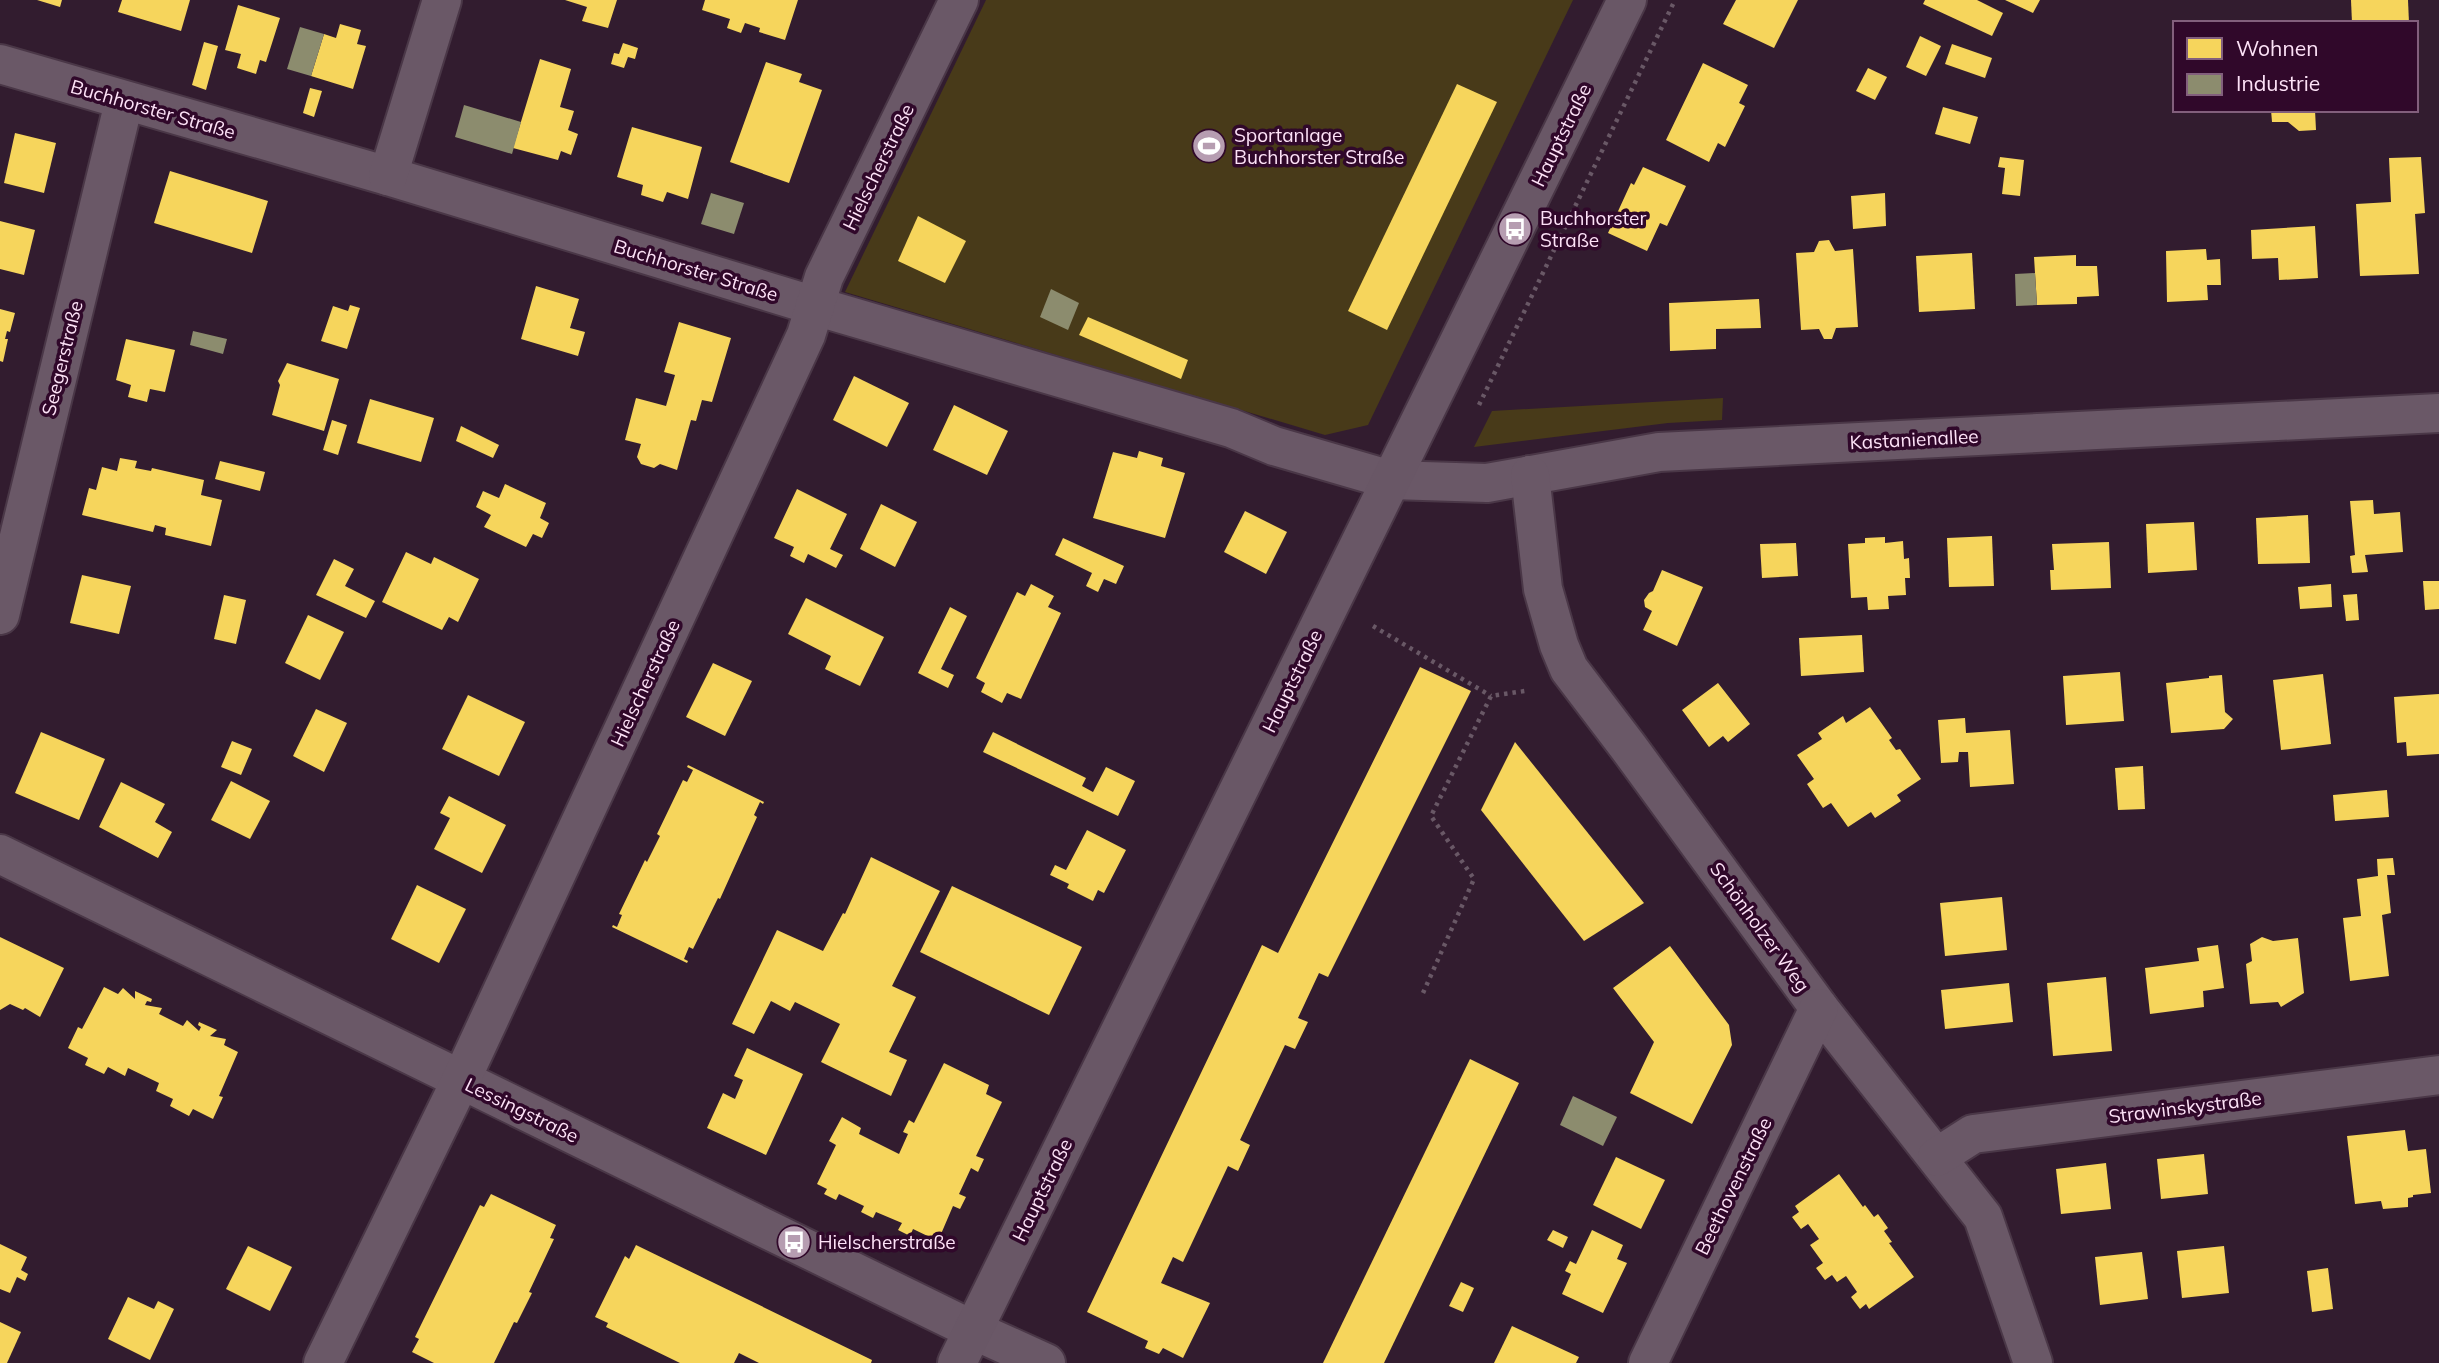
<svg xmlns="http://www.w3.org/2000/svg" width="2439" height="1363" viewBox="0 0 2439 1363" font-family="Mulish,sans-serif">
  <rect width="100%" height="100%" fill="#321c2f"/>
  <!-- green -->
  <g fill="#483a19">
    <path d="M986,0H1573L1368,425L1325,435L845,292Z"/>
    <path d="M1723,398L1722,420L1668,423L1474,447L1492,411Z"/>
  </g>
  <!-- homes -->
  <g fill="#f6d55c">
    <path d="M37,0H62L60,7Z"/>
    <path d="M122,0H190L181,31L118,12Z"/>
    <path d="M565,0H617L608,28L582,21L587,7Z"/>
    <path d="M705,0H798L785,40L759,32L760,28L745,23L741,33L727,28L730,19L702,10Z"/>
    <path d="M1736,0H1798L1774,48L1723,24Z"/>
    <path d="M1925,0H1977L2003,13L1992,36L1923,4Z"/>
    <path d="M2005,0H2040L2033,13Z"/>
    <path d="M2351,0H2408L2409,23H2352Z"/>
    <path d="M238,5L280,18L266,62L260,60L256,74L237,68L241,54L225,50Z"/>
    <path d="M340,24L361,30L357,44L366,46L353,89L311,76L324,34L336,38Z"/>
    <path d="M1920,36L1941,46L1926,76L1906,67Z"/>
    <path d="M204,42L218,46L206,90L192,85Z"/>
    <path d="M623,43L638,48L635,59L628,57L624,68L611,64L614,53L619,54Z"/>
    <path d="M1952,44L1992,58L1985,78L1945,64Z"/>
    <path d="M540,59L571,69L560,107L574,111L568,130L578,134L571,155L561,151L558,160L513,148Z"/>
    <path d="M766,62L802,74L799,82L822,90L789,183L730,162Z"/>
    <path d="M1703,63L1748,85L1739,103L1745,106L1725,147L1718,143L1709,162L1666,140Z"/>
    <path d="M1868,68L1887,77L1875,100L1856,91Z"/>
    <path d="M1457,84L1497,102L1387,330L1348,311Z"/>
    <path d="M310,88L322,91L314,117L303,113Z"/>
    <path d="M1943,107L1978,117L1970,144L1935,134Z"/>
    <path d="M2271,110H2315L2316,130L2299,131L2288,122H2272Z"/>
    <path d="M632,127L702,147L688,199L667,192L663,202L641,195L643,185L617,177Z"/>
    <path d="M15,133L56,143L44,193L4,183Z"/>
    <path d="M2000,157L2024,160L2020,196L2002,194L2005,168L1998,167Z"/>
    <path d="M2421,157L2425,213L2415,214L2419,274L2360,276L2356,204L2391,202L2389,158Z"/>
    <path d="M1643,167L1686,186L1667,226L1660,223L1647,251L1608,233L1631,183L1634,185Z"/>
    <path d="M170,171L268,201L252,253L154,223Z"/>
    <path d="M1885,193L1886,226L1853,229L1851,196Z"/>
    <path d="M918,216L966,241L945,283L898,261Z"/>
    <path d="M0,221L35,230L24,275L0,269Z"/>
    <path d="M2315,226L2318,278L2279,280L2278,258L2252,259L2251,230Z"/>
    <path d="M1829,240L1835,251L1853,249L1858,327L1836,328L1832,339H1824L1819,329L1801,330L1796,253L1814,252L1819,241Z"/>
    <path d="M2206,249L2207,260L2220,259L2221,285H2207L2208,300L2167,302L2166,251Z"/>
    <path d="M1972,253L1975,309L1919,312L1916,256Z"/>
    <path d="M2076,255V266H2097L2099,296L2077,297V304L2037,305L2034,257Z"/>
    <path d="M536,286L579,299L570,328L585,332L578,356L521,339Z"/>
    <path d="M1759,299L1761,328L1716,329V349L1670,351L1669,303Z"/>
    <path d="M350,305L360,308L347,349L321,341L333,306L348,311Z"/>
    <path d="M0,309L15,313L10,332L7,331L5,339H8L3,362L0,361Z"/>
    <path d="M1088,317L1188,360L1181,379L1079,335Z"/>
    <path d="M679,322L731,338L712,402L702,400L696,421L691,420L677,470L660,464L654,468L641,464L637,457L641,444L625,440L636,398L666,406L675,375L664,372Z"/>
    <path d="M126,339L175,350L165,392L150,389L147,402L128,397L131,385L116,380Z"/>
    <path d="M287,363L339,379L324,431L272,415L280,385L278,381Z"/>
    <path d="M854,376L909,403L887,447L833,420Z"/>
    <path d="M370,399L434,418L421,462L357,443Z"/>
    <path d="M954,405L1008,431L987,475L933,450Z"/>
    <path d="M332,420L347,425L338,455L323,450Z"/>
    <path d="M461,426L499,445L493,458L456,441Z"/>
    <path d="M1139,451L1163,458L1161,466L1185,473L1165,538L1093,518L1113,452L1137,458Z"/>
    <path d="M120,458L137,461L135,468L151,471L152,468L204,480L201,495L222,500L211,546L165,535L166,528L155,525L153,532L82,515L89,488L96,490L102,467L117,471Z"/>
    <path d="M220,461L265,472L260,491L215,479Z"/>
    <path d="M505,484L546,503L540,518L549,523L542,538L533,534L526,547L484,527L491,515L476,507L483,491L499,498Z"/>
    <path d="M797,489L847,514L830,549L843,555L836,568L808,554L804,563L790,556L794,547L774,538Z"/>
    <path d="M2373,500L2374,514L2400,512L2403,552L2365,555L2368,572L2352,573L2350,556L2355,555L2350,501Z"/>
    <path d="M881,504L917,522L895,567L860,549Z"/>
    <path d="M1245,511L1287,532L1266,574L1224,552Z"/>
    <path d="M2308,515L2310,563L2258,564L2256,518Z"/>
    <path d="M2194,522L2197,570L2148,573L2146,524Z"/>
    <path d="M1992,536L1994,586L1949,587L1947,538Z"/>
    <path d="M1885,537V543L1903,541L1904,559L1909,558L1910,578H1905L1906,595L1888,596L1889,609L1868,610L1867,597L1851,598L1848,544L1865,543V538Z"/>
    <path d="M1063,538L1124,566L1116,584L1104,579L1098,592L1086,586L1092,573L1055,555Z"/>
    <path d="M2109,542L2111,588L2051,590L2050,570H2054L2052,544Z"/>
    <path d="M1796,543L1798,576L1762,578L1760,544Z"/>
    <path d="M406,552L431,564L434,557L479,579L458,622L449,617L442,630L382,602Z"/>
    <path d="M334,559L354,569L345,586L375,601L366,618L316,595Z"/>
    <path d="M1662,570L1703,587L1677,646L1643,630L1652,611L1645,607L1644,600L1649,593L1653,591Z"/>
    <path d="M82,575L131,586L119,634L70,623Z"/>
    <path d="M2423,581H2439V609L2425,610Z"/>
    <path d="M1031,584L1054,596L1048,607L1061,613L1021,699L1007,693L1002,703L981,692L985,683L976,678L1017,592L1025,596Z"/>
    <path d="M2331,584L2332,607L2300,609L2298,587Z"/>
    <path d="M2357,594L2359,620L2346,621L2343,595Z"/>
    <path d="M224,595L246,600L236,644L214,639Z"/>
    <path d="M806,598L884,637L860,686L825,669L831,656L788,634Z"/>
    <path d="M950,607L967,616L941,669L954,675L948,688L918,673Z"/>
    <path d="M308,615L344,632L320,680L285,663Z"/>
    <path d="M1862,635L1864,672L1801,676L1799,638Z"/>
    <path d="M713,663L752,681L725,736L686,717Z"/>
    <path d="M1420,667L1471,691L1328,977L1319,973L1298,1018L1308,1022L1295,1049L1285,1045L1240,1140L1250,1145L1238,1171L1228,1166L1183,1262L1173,1257L1161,1283L1210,1303L1183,1358L1163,1348L1159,1354L1145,1348L1148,1341L1087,1312L1262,945L1278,953Z"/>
    <path d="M2120,672L2124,721L2066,725L2063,676Z"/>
    <path d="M2323,674L2331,744L2281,750L2273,680Z"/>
    <path d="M2222,675L2225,712L2233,719L2224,729L2171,733L2166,683L2209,678V676Z"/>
    <path d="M1718,683L1750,724L1728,742L1723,736L1709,747L1682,710Z"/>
    <path d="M2439,694V754L2407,756L2406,742L2397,743L2394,697Z"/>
    <path d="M468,695L525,722L499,776L442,749Z"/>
    <path d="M1870,707L1892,738L1889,740L1896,750L1900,749L1921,779L1897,795L1901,801L1875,818L1871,812L1848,827L1831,803L1823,808L1807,784L1814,779L1797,755L1822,739L1818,733L1843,716L1846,723Z"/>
    <path d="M316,709L347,723L324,772L293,756Z"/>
    <path d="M1965,718L1966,733L2010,730L2014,784L1970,787L1968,752H1959L1958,762L1941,763L1938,720Z"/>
    <path d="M41,732L105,759L79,820L15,793Z"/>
    <path d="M993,732L1086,778L1082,786L1093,792L1106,767L1135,781L1118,816L983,752Z"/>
    <path d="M232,741L252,749L241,775L221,767Z"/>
    <path d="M1515,742L1644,903L1584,941L1481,810Z"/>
    <path d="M688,765L764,802L763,804L760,802L754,815L757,817L720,899L718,898L693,949L689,947L684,959L688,961L687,963L612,927L613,925L617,927L622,915L619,914L645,860L647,862L660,836L657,834L683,780L687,782L693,770L687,767Z"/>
    <path d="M2143,766L2145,809L2118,810L2115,768Z"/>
    <path d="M231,781L270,801L250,839L211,820Z"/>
    <path d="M121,782L165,804L155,822L172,832L158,858L99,827Z"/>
    <path d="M2387,790L2389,817L2335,821L2333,795Z"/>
    <path d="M449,796L506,825L482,873L434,849L450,818L440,813Z"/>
    <path d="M1087,830L1126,850L1104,893L1098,890L1093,901L1067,888L1069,884L1050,875L1055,865L1066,870Z"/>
    <path d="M871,857L940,891L892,986L916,997L889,1052L907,1060L891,1096L821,1062L840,1024L795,1002L790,1011L771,1001L754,1034L732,1024L777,930L823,951L843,913L845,914Z"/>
    <path d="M2393,858L2395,875H2387L2391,913L2382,915L2389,976L2350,981L2343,918L2361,916L2357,879L2378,876L2377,859Z"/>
    <path d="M417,885L466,909L439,963L391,939Z"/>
    <path d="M952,886L1082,947L1049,1015L920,952Z"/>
    <path d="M2002,897L2007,950L1945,956L1940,903Z"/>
    <path d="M0,937L64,968L40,1017L25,1008L23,1010L10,1004L0,1010Z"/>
    <path d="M2262,937L2273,941L2298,938L2304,993L2281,1007L2278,1002L2250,1004L2246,964L2252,961L2250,944Z"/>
    <path d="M2218,945L2224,988L2203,991L2204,1007L2150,1014L2145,968L2199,961L2197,948Z"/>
    <path d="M1670,946L1729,1025L1732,1045L1692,1124L1630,1093L1654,1042L1613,988Z"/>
    <path d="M2106,977L2112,1051L2053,1056L2047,983Z"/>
    <path d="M2009,983L2013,1022L1945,1029L1941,990Z"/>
    <path d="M104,987L118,994L123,988L135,999V991L152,999L151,1002L147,1001L145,1005L162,1008L159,1014L183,1026L187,1020L199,1031L201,1027L198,1025L199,1022L217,1030L210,1036L226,1039L224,1045L238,1052L219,1096L223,1097L213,1119L193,1109L189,1116L170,1106L173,1099L156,1091L159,1083L128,1068L125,1076L108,1067L104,1074L85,1065L88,1058L68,1048L78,1027L82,1029Z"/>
    <path d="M747,1048L803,1074L766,1155L707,1128L723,1093L735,1099L743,1080L734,1076Z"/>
    <path d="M1470,1059L1519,1083L1384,1363H1323Z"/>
    <path d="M944,1063L989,1085L986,1094L1002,1102L976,1156L984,1159L978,1172L971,1168L959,1194L966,1197L960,1209L953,1206L938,1241L913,1229L910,1236L898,1230L902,1223L876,1212L873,1218L861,1212L864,1206L839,1194L836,1200L824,1194L827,1189L817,1184L836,1145L829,1141L842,1117L861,1128L859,1134L899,1154L908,1134L903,1132L909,1120L914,1123Z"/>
    <path d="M2405,1130L2408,1151L2426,1149L2431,1193L2413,1195V1197L2408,1198V1207L2383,1209L2381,1201L2355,1204L2347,1136Z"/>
    <path d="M2204,1154L2208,1194L2161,1199L2157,1159Z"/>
    <path d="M1616,1157L1665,1180L1641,1229L1593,1205Z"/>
    <path d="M2106,1163L2111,1209L2061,1214L2056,1169Z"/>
    <path d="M1839,1174L1863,1207L1865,1205L1874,1217L1878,1214L1888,1228L1884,1231L1892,1242L1889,1243L1914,1277L1869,1309L1866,1304L1860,1309L1851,1297L1857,1292L1846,1276L1837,1282L1832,1275L1825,1280L1816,1268L1823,1263L1810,1245L1819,1239L1808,1224L1801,1229L1792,1217L1799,1212L1795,1206Z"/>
    <path d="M491,1194L556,1225L550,1238L554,1239L529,1292L532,1293L517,1323L514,1322L494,1363H434L412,1352L419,1339L415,1337L480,1205L484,1207Z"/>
    <path d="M1553,1230L1568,1237L1563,1248L1547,1240Z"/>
    <path d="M1592,1230L1623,1245L1617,1259L1627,1263L1603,1313L1562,1294L1571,1274L1565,1271L1570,1261L1576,1264Z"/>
    <path d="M0,1244L27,1257L21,1270L28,1274L25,1281L17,1277L10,1293L0,1289Z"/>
    <path d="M636,1245L872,1360L871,1363H759L739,1353L734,1363H680L606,1327L608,1323L595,1317L625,1256L629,1259Z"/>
    <path d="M248,1246L292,1267L270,1311L226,1289Z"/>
    <path d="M2224,1246L2229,1293L2182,1298L2177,1251Z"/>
    <path d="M2142,1252L2148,1299L2100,1305L2095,1257Z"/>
    <path d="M2328,1268L2333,1309L2312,1312L2307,1271Z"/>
    <path d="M1461,1282L1474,1288L1463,1312L1449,1306Z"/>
    <path d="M128,1297L154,1309L158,1301L174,1309L150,1360L108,1339Z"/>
    <path d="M0,1322L21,1332L7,1363H0Z"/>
    <path d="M1512,1326L1579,1357L1576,1363H1494Z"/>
  </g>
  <!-- industry -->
  <g fill="#8c8c6e">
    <path d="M300,27L324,34L311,76L287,69Z"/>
    <path d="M464,105L521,122L512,154L455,137Z"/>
    <path d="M711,193L744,203L734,234L701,224Z"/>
    <path d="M2035,273L2037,305L2016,306L2015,274Z"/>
    <path d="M1051,289L1079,303L1068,330L1040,317Z"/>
    <path d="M193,331L227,339L223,354L190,345Z"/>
    <path d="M1573,1096L1617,1117L1603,1146L1560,1125Z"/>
  </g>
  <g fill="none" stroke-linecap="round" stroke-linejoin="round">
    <!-- minor casing -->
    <g stroke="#4a3747" stroke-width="42">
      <g id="minor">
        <path d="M0,64L388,176L815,306L1231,428L1274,446L1391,480L1487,483L1659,452L2439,413"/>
        <path d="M388,176L442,0"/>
        <path d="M1530,475L1543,589L1559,645L1569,669L1629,748L1819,1008L1983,1217L2033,1363"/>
        <path d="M0,615L124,102"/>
        <path d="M0,854L973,1330L1046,1363"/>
        <path d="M1937,1157L1973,1134L2439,1075"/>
        <path d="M323,1363L461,1080L806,335L824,277L959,0"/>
        <path d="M1648,1363L1819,1008"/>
      </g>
    </g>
    <!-- major casing -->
    <g stroke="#4a3747" stroke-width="42">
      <path id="major" d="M957,1363L1627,0"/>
    </g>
    <!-- path -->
    <g stroke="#695866" stroke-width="4.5" stroke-dasharray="3.5 5" stroke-linecap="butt">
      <path d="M1479,405L1675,0"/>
      <path d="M1373,626L1491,696"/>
      <path d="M1423,993L1474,879L1431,816L1491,696L1525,691"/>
    </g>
    <!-- minor -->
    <use href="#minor" stroke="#6a5867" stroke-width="38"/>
    <!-- major -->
    <use href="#major" stroke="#695766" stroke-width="38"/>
  </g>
  <!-- icons -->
  <defs>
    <g id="stadium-disc" transform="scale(1.75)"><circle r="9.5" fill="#b69db1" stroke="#30082a"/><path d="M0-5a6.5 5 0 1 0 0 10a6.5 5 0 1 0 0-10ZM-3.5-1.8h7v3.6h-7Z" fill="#fff"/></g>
    <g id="bus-disc" transform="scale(1.75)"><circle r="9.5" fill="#b69db1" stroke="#30082a"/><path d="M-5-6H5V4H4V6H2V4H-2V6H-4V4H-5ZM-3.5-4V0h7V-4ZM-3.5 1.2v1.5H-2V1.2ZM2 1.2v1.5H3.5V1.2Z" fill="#fff"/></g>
  </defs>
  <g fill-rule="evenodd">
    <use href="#stadium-disc" x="1209" y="146"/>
    <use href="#bus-disc" x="1515" y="229"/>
    <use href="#bus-disc" x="794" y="1242"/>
  </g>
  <g text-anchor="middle" stroke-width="7" stroke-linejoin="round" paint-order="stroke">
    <!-- street labels -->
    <g font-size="19" fill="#fde2f7" stroke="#30082a">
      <text transform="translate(153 109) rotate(16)" y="7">Buchhorster Straße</text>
      <text transform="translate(1561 135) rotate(-64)" y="7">Hauptstraße</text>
      <text transform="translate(878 167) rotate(-64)" y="7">Hielscherstraße</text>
      <text transform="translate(696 270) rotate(17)" y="7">Buchhorster Straße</text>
      <text transform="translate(62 358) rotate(-76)" y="7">Seegerstraße</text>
      <text transform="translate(1914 439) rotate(-3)" y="7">Kastanienallee</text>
      <text transform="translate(1292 681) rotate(-64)" y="7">Hauptstraße</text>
      <text transform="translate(645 683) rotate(-65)" y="7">Hielscherstraße</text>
      <text transform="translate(1760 927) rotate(54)" y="7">Schönholzer Weg</text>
      <text transform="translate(2185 1107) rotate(-7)" y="7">Strawinskystraße</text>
      <text transform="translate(522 1110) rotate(26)" y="7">Lessingstraße</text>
      <text transform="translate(1733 1186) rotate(-64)" y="7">Beethovenstraße</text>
      <text transform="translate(1042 1190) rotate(-64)" y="7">Hauptstraße</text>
    </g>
    <!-- poi labels -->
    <g font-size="19" fill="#fde2f7" stroke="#30082a" text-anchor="start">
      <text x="1234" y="142">Sportanlage<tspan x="1234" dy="22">Buchhorster Straße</tspan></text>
      <text x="1540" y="225">Buchhorster<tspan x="1540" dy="22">Straße</tspan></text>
      <text x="818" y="1249">Hielscherstraße</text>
    </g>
  </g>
  <!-- legend -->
  <rect x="2173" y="21" width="245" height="91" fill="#30082a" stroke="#825f7c" stroke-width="2"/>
  <rect x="2187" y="38" width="35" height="21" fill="#f6d55c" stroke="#825f7c" stroke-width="2"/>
  <text x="2236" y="56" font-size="21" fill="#fde2f7">Wohnen</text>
  <rect x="2187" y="74" width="35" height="21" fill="#8c8c6e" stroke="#825f7c" stroke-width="2"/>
  <text x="2236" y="91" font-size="21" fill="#fde2f7">Industrie</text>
</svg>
